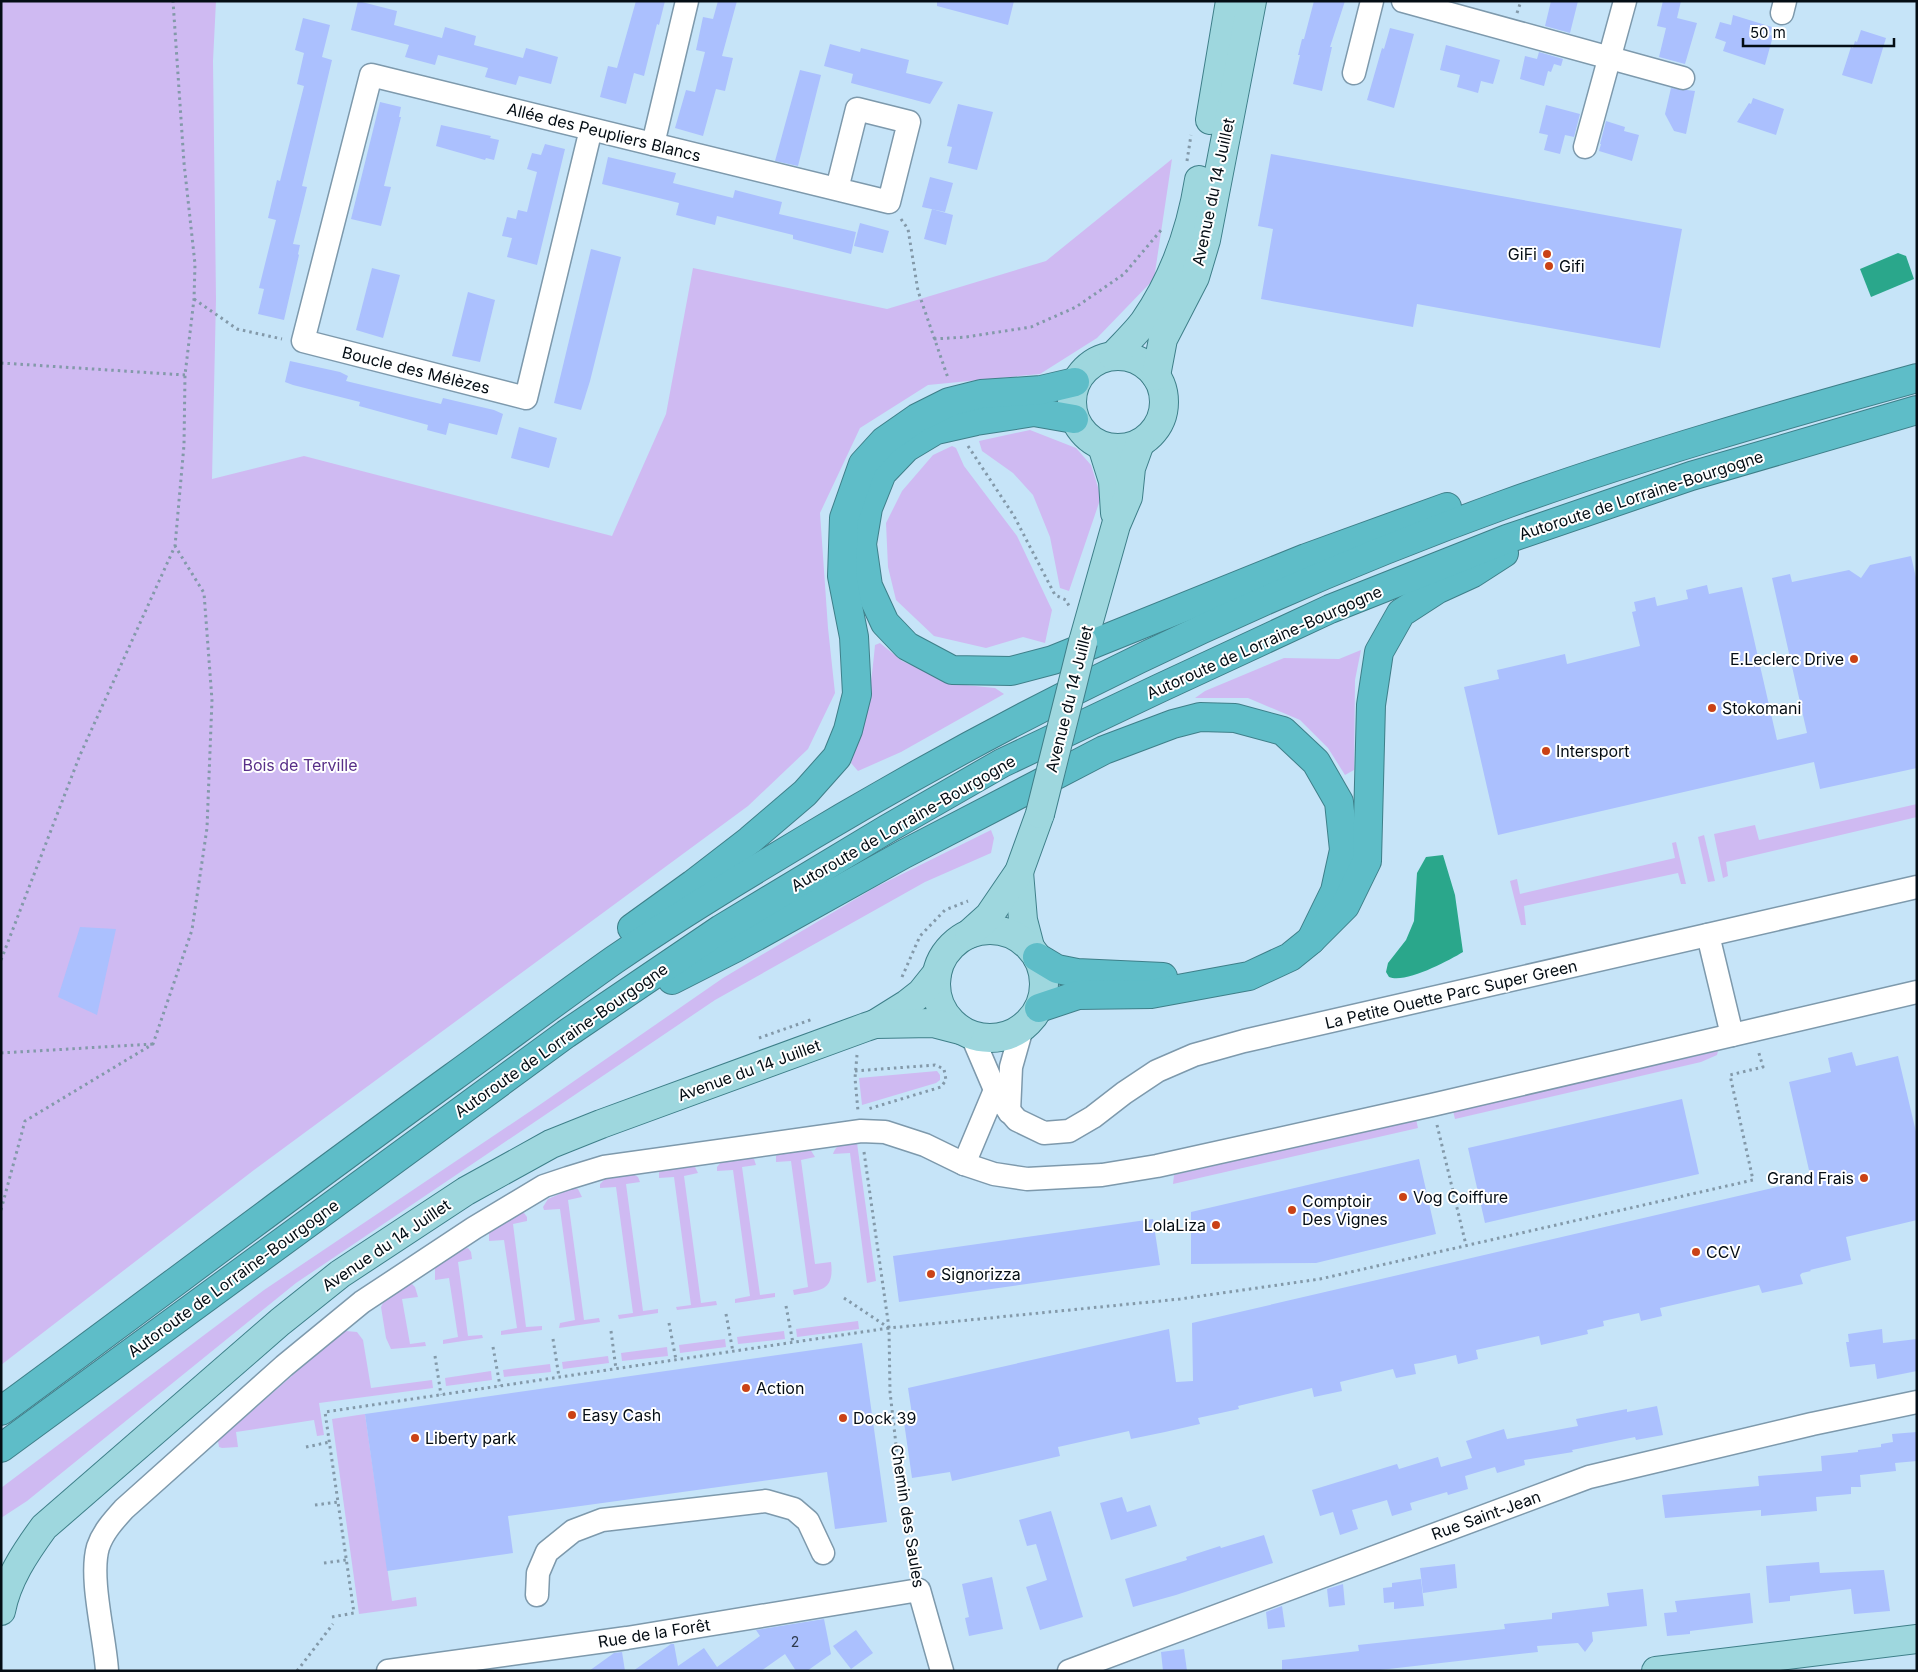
<svg xmlns="http://www.w3.org/2000/svg" width="1918" height="1672" viewBox="0 0 1918 1672" font-family="Inter,sans-serif">
  <rect width="100%" height="100%" fill="#c6e4f8"/>
  <!-- green -->
  <g fill="#cfbaf2">
    <path d="M1,1H216L213,61L216,299L212,479L304,456L612,536L666,414L693,268L887,309L1046,261L1172,159L1154,279L1097,338L1040,374L928,385L860,428L820,513L828,628L835,693L808,749L748,806L254,1170L1,1365Z"/>
    <path d="M1030,430L1076,448L1091,465L1101,497L1069,591L1060,588L1050,537L1033,495L1013,473L982,451L979,441Z"/>
    <path d="M952,446L956,448L964,466L1017,536L1052,610L1045,643L1023,637L986,648L934,636L896,600L888,567L886,523L902,491L933,455Z"/>
    <path d="M880,643L902,661L955,684L995,688L1004,694L901,752L858,771L851,763C866,723 871,688 875,645Z"/>
    <path d="M1361,650L1355,680L1354,770L1345,775L1328,748L1300,720L1248,698H1195L1205,691L1284,658L1339,659Z"/>
    <path d="M1917,804V817L1726,862L1728,876L1723,878L1714,834L1755,825L1759,840Z"/>
    <path d="M991,830L994,838L991,853L925,882L715,1000L499,1146L296,1283L27,1501L1,1518V1488L264,1290L538,1106L723,978L874,888Z"/>
    <path d="M1704,835L1715,881L1708,882L1698,837Z"/>
    <path d="M1676,842L1686,884H1681L1678,873L1524,906L1526,925H1521L1510,881L1517,879L1520,894L1675,858L1672,843Z"/>
    <path d="M1718,1051L1717,1055L1701,1062L1455,1119L1453,1111Z"/>
    <path d="M937,1071L940,1075V1080L936,1083L862,1105L859,1078Z"/>
    <path d="M1416,1119L1418,1128L1173,1184L1174,1175Z"/>
    <path d="M857,1143L876,1281L867,1283L850,1153L833,1154C838,1141 845,1144 857,1143Z"/>
    <path d="M810,1149L815,1157L801,1160L815,1264L831,1262C835,1293 818,1290 794,1295L793,1290L808,1287L791,1161L776,1162V1156L779,1153Z"/>
    <path d="M750,1158L754,1159L756,1165L742,1167L760,1295L775,1293V1297L735,1303V1299L750,1296L733,1170L717,1171V1167L722,1161Z"/>
    <path d="M692,1165L695,1167L698,1173L684,1176L701,1303L716,1301L717,1305L677,1310L676,1307L691,1305L674,1177L659,1178V1172L662,1169Z"/>
    <path d="M633,1174L638,1177L640,1182L626,1184L643,1311L658,1309V1313L619,1319L618,1315L633,1313L616,1187L600,1188V1184L606,1178Z"/>
    <path d="M573,1188L578,1189L582,1197L568,1200L584,1320L599,1318L600,1322L559,1328L560,1323L575,1320L560,1209L544,1210L543,1207L548,1199Z"/>
    <path d="M520,1213H524L527,1217V1221L513,1224L526,1327L542,1326V1330L501,1335V1331L517,1328L504,1240L489,1241V1232Z"/>
    <path d="M468,1248L471,1252L472,1259L458,1262L468,1336L482,1335L483,1338L443,1344V1340L458,1337L449,1278L435,1280V1267L461,1250Z"/>
    <path d="M412,1284L415,1287L418,1297L402,1299L410,1344L425,1342L426,1346L391,1349L386,1338L381,1307L383,1303L406,1286Z"/>
    <path d="M858,1321L859,1329L797,1337L796,1329Z"/>
    <path d="M346,1331L357,1332L363,1340L371,1388L432,1380L433,1388L319,1403L324,1435L317,1436L314,1420L236,1432L238,1447L222,1448L219,1447L218,1441L338,1335Z"/>
    <path d="M784,1331L785,1339L738,1344L737,1337Z"/>
    <path d="M725,1339L726,1347L680,1353L679,1345Z"/>
    <path d="M667,1347L668,1356L622,1361L621,1353Z"/>
    <path d="M608,1356L609,1363L563,1369L562,1362Z"/>
    <path d="M550,1364L551,1372L504,1377L503,1370Z"/>
    <path d="M491,1371L492,1380L446,1386L445,1378Z"/>
    <path d="M365,1414L392,1601L416,1597L417,1606L359,1614L332,1419Z"/>
  </g>
  <!-- water -->
  <g fill="#2aa78b">
    <path d="M1898,253L1906,256L1914,279L1871,297L1860,269Z"/>
    <path d="M1443,855L1455,895L1463,952C1448,961 1405,984 1389,977L1386,972L1388,963L1406,940L1414,921L1417,873L1426,857Z"/>
  </g>
  <!-- building -->
  <g fill="#abc0fe">
    <path d="M358,1L397,11L394,25L442,38L445,27L476,36L474,45L523,58L526,48L558,57L551,84L519,76L516,85L485,77L488,68L438,55L435,65L405,57L409,45L351,30Z"/>
    <path d="M636,1H665L659,25L657,24L644,76L634,73L626,104L600,97L608,66L617,68Z"/>
    <path d="M718,1H737L722,56L733,58L725,91L716,89L703,136L675,128L686,90L695,92L705,52L696,50L703,17L713,19Z"/>
    <path d="M937,1H1014L1008,25L937,6Z"/>
    <path d="M1314,1H1345L1330,47H1332L1322,91L1293,84L1300,55H1298L1302,39H1304Z"/>
    <path d="M1551,1H1578L1570,33L1545,26Z"/>
    <path d="M1663,1H1681L1677,18L1697,23L1685,64L1659,57L1666,28L1657,26Z"/>
    <path d="M1733,15L1772,27L1770,35L1773,36L1765,65L1723,51L1726,42L1715,38L1720,22L1731,25Z"/>
    <path d="M303,18L330,25L322,57L332,60L302,186L307,187L293,244L300,245L298,254L299,255L284,320L258,314L264,289L259,288L276,220L268,218L277,180L280,181L304,86L297,84L304,53L295,50Z"/>
    <path d="M1390,28L1414,34L1394,108L1367,100L1382,48L1384,49Z"/>
    <path d="M1861,30L1886,38L1872,84L1842,75L1851,47L1853,48L1855,41L1857,42Z"/>
    <path d="M830,44L860,52L861,48L909,60L906,73L943,82L930,104L851,83L853,74L824,66Z"/>
    <path d="M1446,45L1500,60L1493,84L1481,81L1478,93L1457,87L1460,75L1440,70Z"/>
    <path d="M1539,52L1563,59L1561,66L1554,64L1551,72L1548,71L1544,86L1520,79L1525,56L1537,59Z"/>
    <path d="M800,70L821,75L798,166L775,161Z"/>
    <path d="M1671,88L1695,91L1686,134L1674,131L1665,114Z"/>
    <path d="M1753,98L1784,109L1776,135L1737,122L1749,103L1751,104Z"/>
    <path d="M380,102L401,107L399,117H401L384,186L391,187L381,226L351,219Z"/>
    <path d="M958,104L993,112L977,170L948,163L952,147L947,146Z"/>
    <path d="M1546,105L1580,114L1574,137L1565,135L1560,154L1544,150L1548,135L1539,133Z"/>
    <path d="M1606,121L1625,127L1624,131L1639,135L1632,161L1599,151L1601,144H1600Z"/>
    <path d="M441,125L491,136L490,138L499,140L494,160L486,158L485,160L436,146Z"/>
    <path d="M545,144L565,149L537,265L507,257L512,238L502,236L507,217L516,219L518,210L527,212L537,172L527,169L532,153L541,155Z"/>
    <path d="M1271,154L1682,229L1660,348L1417,304L1413,327L1261,299L1273,229L1258,226Z"/>
    <path d="M608,157L676,173L673,183L733,198L735,190L782,202L779,214L856,232L851,254L793,239V235L717,216L715,225L676,215L679,203L602,184Z"/>
    <path d="M930,177L953,183L945,212L922,207Z"/>
    <path d="M932,209L953,215L946,245L924,239Z"/>
    <path d="M860,223L889,231L883,253L854,246Z"/>
    <path d="M591,249L621,257L590,381L581,410L554,403Z"/>
    <path d="M372,268L400,275L383,338L356,330Z"/>
    <path d="M468,292L495,300L480,362L452,356Z"/>
    <path d="M290,361L340,372L348,376L346,381L441,404L443,398L494,410L503,414L497,435L449,423L446,435L427,430L428,425L359,406L360,402L293,385L285,382Z"/>
    <path d="M519,427L557,438L549,468L511,458Z"/>
    <path d="M1911,556L1917,582V768L1820,789L1814,762L1498,835L1464,687L1499,679L1497,670L1565,654L1567,664L1640,646L1632,612L1636,611L1634,602L1655,597L1657,606L1688,599L1686,590L1707,585L1709,594L1742,587L1777,740L1807,733L1772,578L1790,574L1792,582L1849,570L1861,578L1870,565Z"/>
    <path d="M80,927L116,929L97,1015L58,997Z"/>
    <path d="M1852,1052L1856,1066L1898,1056L1917,1136V1220L1846,1237L1851,1260L1810,1270L1811,1271L1802,1273L1800,1275L1803,1284L1762,1293L1759,1285L1660,1308L1662,1316L1641,1321L1639,1313L1603,1321L1604,1326L1587,1330L1588,1334L1541,1345L1539,1336L1476,1350L1478,1359L1458,1364L1456,1355L1421,1363L1414,1364L1416,1374L1396,1378L1393,1369L1340,1382L1342,1391L1314,1397L1312,1388L1238,1406L1239,1409L1198,1418L1200,1424L1165,1432L1131,1439L1129,1431L1058,1447L1060,1456L952,1481L950,1472L912,1478L904,1422L913,1421L908,1388L1169,1329L1176,1382L1193,1381L1192,1323L1811,1179L1789,1082L1831,1072L1828,1058Z"/>
    <path d="M1682,1099L1699,1174L1485,1223L1468,1148Z"/>
    <path d="M1419,1159L1436,1234L1316,1263L1191,1264V1212Z"/>
    <path d="M1153,1219L1160,1265L899,1302L893,1256Z"/>
    <path d="M1882,1329L1883,1343L1917,1339V1371L1877,1379L1875,1364L1850,1367L1846,1342H1849L1848,1334Z"/>
    <path d="M862,1343L887,1522L835,1529L827,1472L508,1516L513,1553L387,1571L365,1414Z"/>
    <path d="M1657,1406L1663,1435L1636,1440L1635,1437L1572,1450L1573,1452L1524,1460L1525,1465L1497,1473L1495,1467L1465,1476L1468,1489L1448,1495L1447,1492L1410,1503L1412,1510L1392,1516L1387,1500L1352,1510L1358,1529L1340,1535L1333,1512L1320,1516L1312,1490L1397,1464L1399,1469L1438,1457L1441,1467L1472,1458L1466,1441L1504,1429L1507,1439L1578,1426L1576,1419L1627,1409V1412Z"/>
    <path d="M1917,1432V1461L1895,1463L1896,1471L1860,1475L1861,1487H1851V1494L1816,1497L1817,1511L1761,1516V1510L1665,1518L1662,1495L1759,1486L1758,1476L1822,1471L1821,1456L1858,1452V1450L1881,1447V1444L1893,1442L1892,1434Z"/>
    <path d="M1122,1497L1127,1512L1150,1505L1157,1526L1111,1540L1100,1503Z"/>
    <path d="M1051,1511L1083,1617L1040,1630L1026,1587L1047,1580L1036,1544L1027,1546L1019,1520Z"/>
    <path d="M1264,1535L1273,1563L1176,1595L1133,1607L1125,1579L1187,1560L1186,1557L1220,1546L1221,1548Z"/>
    <path d="M1819,1562L1820,1573L1884,1570L1890,1611L1854,1614L1851,1589L1790,1596V1601L1769,1603L1766,1566Z"/>
    <path d="M1455,1564L1457,1588L1423,1593L1420,1568Z"/>
    <path d="M992,1577L1003,1629L969,1636L965,1618L969,1617L962,1584Z"/>
    <path d="M1421,1579L1424,1606L1394,1609V1602L1384,1603L1383,1588L1392,1587V1583Z"/>
    <path d="M1343,1584L1345,1605L1329,1607L1327,1589Z"/>
    <path d="M1643,1589L1647,1626L1592,1632L1593,1641L1585,1652L1578,1643L1537,1646L1538,1652L1371,1671H1282V1660L1359,1651L1358,1645L1505,1629L1504,1624L1552,1619V1613L1609,1606L1607,1593Z"/>
    <path d="M1750,1593L1753,1623L1690,1631V1634L1667,1636L1664,1613L1677,1612L1675,1601Z"/>
    <path d="M1282,1606L1285,1627L1268,1629L1266,1612Z"/>
    <path d="M824,1619L831,1654L807,1671H796L785,1654L761,1671H633L671,1644H674L678,1666L704,1648L717,1667L760,1636L756,1630Z"/>
    <path d="M856,1630L873,1653L851,1669L833,1646Z"/>
    <path d="M1184,1649L1187,1671H1163L1161,1652Z"/>
    <path d="M622,1652L625,1671H589L614,1653Z"/>
  </g>
  <g fill="none" stroke-linecap="round" stroke-linejoin="round">
    <!-- minor casing -->
    <g stroke="#7d99ac" stroke-width="25">
      <g id="minor">
        <path d="M1403,1L1683,78"/>
        <path d="M1782,13L1785,1"/>
        <path d="M1354,73L1372,1"/>
        <path d="M591,129L526,398L303,341L371,75L889,202L909,122L857,109L837,189"/>
        <path d="M653,144L687,1"/>
        <path d="M1585,147L1625,1"/>
        <path d="M1708,935L1732,1035"/>
        <path d="M972,1036L999,1099L1017,1120L1044,1133L1069,1131L1093,1117L1124,1093L1157,1071L1194,1055L1244,1041L1917,887"/>
        <path d="M1009,1112L1011,1067L1022,1028"/>
        <path d="M964,1164L995,1090"/>
        <path d="M537,1595L538,1573L547,1552L573,1531L602,1520L766,1501L794,1509L808,1521L823,1553"/>
        <path d="M107,1671C105,1637 89,1578 98,1547C103,1532 114,1520 124,1509L284,1366L362,1302L474,1228L544,1186L568,1178L604,1167L861,1131L885,1132L925,1145L964,1164L994,1174L1027,1179L1102,1175L1157,1166L1432,1105L1917,992"/>
        <path d="M388,1671L627,1638L919,1590L942,1671"/>
        <path d="M1069,1671L1589,1477L1812,1424L1917,1402"/>
      </g>
    </g>
    <!-- major casing -->
    <g stroke="#3e7f89" stroke-width="30">
      <g id="major">
        <path d="M1210,120L1230,1"/>
        <circle cx="1118" cy="402" r="46"/>
        <path d="M1113,356C1123,345 1135,334 1144,322C1173,280 1191,230 1199,180"/>
        <path d="M1156,376L1163,339L1195,277L1206,240L1252,1"/>
        <path d="M1102,446L1113,481L1115,513"/>
        <path d="M1083,642L1116,525L1128,497L1131,468L1140,443"/>
        <path d="M1019,872L1023,920L1030,947"/>
        <circle cx="990" cy="984" r="54"/>
        <path d="M969,934L989,916L1019,872L1040,814"/>
        <path d="M875,1024L907,1004L921,993L937,973"/>
        <path d="M1,1611C7,1580 25,1553 44,1527L280,1322L340,1274L466,1191L551,1144L601,1124L866,1027L875,1024L933,1023L960,1030"/>
        <path d="M1656,1671L1917,1639"/>
      </g>
    </g>
    <!-- highway casing -->
    <g stroke="#3e7f89" stroke-width="30">
      <g id="highway">
        <path d="M1074,419L1034,412L976,421L936,430L906,448L882,473L868,508L862,544L868,586L885,623L907,646L952,670L1011,671L1053,660L1306,558L1447,507"/>
        <path d="M632,928L693,884L750,840L805,793L837,757L848,730L857,694L854,637L842,576L844,518L863,464L884,441L917,418L949,402L981,394L1041,390L1075,382"/>
        <path d="M1037,957L1057,969L1077,973L1163,977"/>
        <path d="M672,980L735,948L904,854L1104,750L1173,724L1200,717L1235,718L1283,731L1316,762L1339,802L1344,850L1335,891L1311,940"/>
        <path d="M1039,1008L1078,995L1151,994L1249,976L1290,957L1311,940L1345,906L1367,861L1371,705L1379,652L1401,613L1438,589L1473,573L1504,553"/>
        <path d="M1,1411C152,1300 301,1187 453,1077C507,1038 560,998 614,960C662,927 713,895 763,865C998,721 1246,598 1506,504C1640,456 1779,416 1917,378"/>
        <path d="M1,1448L566,1034L721,929L887,829L1002,763L1160,688L1330,609L1507,539L1691,476L1917,410"/>
      </g>
    </g>
    <!-- path -->
    <g stroke="#8399a9" stroke-width="3" stroke-dasharray="2.5 4" stroke-linecap="butt">
      <path d="M1517,13L1521,1"/>
      <path d="M1187,161L1191,135"/>
      <path d="M901,219L908,229L918,291L948,378"/>
      <path d="M194,299L237,329L282,339"/>
      <path d="M934,339L966,337L1031,327L1076,307L1124,274L1162,229"/>
      <path d="M1,363L185,375"/>
      <path d="M968,446L1014,516L1055,595L1066,600L1069,606"/>
      <path d="M1,960L80,755L175,546L184,445L185,375L194,299L195,264L184,163L173,1"/>
      <path d="M902,977L920,936L945,910L968,901"/>
      <path d="M759,1038L813,1019"/>
      <path d="M1,1053L153,1044"/>
      <path d="M857,1055L855,1078L858,1111"/>
      <path d="M855,1071L935,1065L944,1069L946,1080L941,1087L868,1109"/>
      <path d="M1437,1125L1466,1245"/>
      <path d="M864,1152L889,1328L890,1392L903,1506L915,1570"/>
      <path d="M1,1210L25,1121L153,1044L192,930L207,828L212,700L204,593L175,546"/>
      <path d="M844,1298L889,1328L1180,1299L1320,1279L1753,1180L1730,1075L1763,1067L1758,1050"/>
      <path d="M786,1306L793,1343"/>
      <path d="M726,1314L733,1352"/>
      <path d="M669,1323L676,1360"/>
      <path d="M611,1331L616,1369"/>
      <path d="M553,1339L559,1377"/>
      <path d="M493,1347L500,1386"/>
      <path d="M435,1356L441,1395"/>
      <path d="M306,1447L330,1442"/>
      <path d="M315,1505L338,1502"/>
      <path d="M324,1563L346,1560"/>
      <path d="M332,1617L354,1613L325,1412L889,1328"/>
      <path d="M297,1671L333,1624"/>
    </g>
    <!-- minor -->
    <use href="#minor" stroke="#fff" stroke-width="22"/>
    <!-- major -->
    <use href="#major" stroke="#9ed7de" stroke-width="28"/>
    <!-- highway -->
    <use href="#highway" stroke="#5ebdc8" stroke-width="28"/>
    <!-- major-bridge casing -->
    <g stroke="#3e7f89" stroke-width="30" stroke-linecap="butt">
      <path id="major-bridge" d="M1040,814L1083,642"/>
    </g>
    <!-- major-bridge -->
    <use href="#major-bridge" stroke="#9ed7de" stroke-width="28"/>
  </g>
  <!-- markers -->
  <g fill="#ca4216" stroke="#fff" stroke-width="2">
    <circle cx="1547" cy="254" r="5"/>
    <circle cx="1549" cy="266" r="5"/>
    <circle cx="1854" cy="659" r="5"/>
    <circle cx="1712" cy="708" r="5"/>
    <circle cx="1546" cy="751" r="5"/>
    <circle cx="1864" cy="1178" r="5"/>
    <circle cx="1403" cy="1197" r="5"/>
    <circle cx="1292" cy="1210" r="5"/>
    <circle cx="1216" cy="1225" r="5"/>
    <circle cx="1696" cy="1252" r="5"/>
    <circle cx="931" cy="1274" r="5"/>
    <circle cx="746" cy="1388" r="5"/>
    <circle cx="572" cy="1415" r="5"/>
    <circle cx="843" cy="1418" r="5"/>
    <circle cx="415" cy="1438" r="5"/>
  </g>
  <g text-anchor="middle" stroke-width="4" stroke-linejoin="round" paint-order="stroke">
    <!-- number labels -->
    <g font-size="14" fill="#2e3a4e">
      <text x="795" y="1647">2</text>
    </g>
    <!-- street labels -->
    <g font-size="16" fill="#040d14" stroke="#fff">
      <text transform="translate(604 132) rotate(14)" y="6">Allée des Peupliers Blancs</text>
      <text transform="translate(1213 192) rotate(-78)" y="6">Avenue du 14 Juillet</text>
      <text transform="translate(416 370) rotate(14)" y="6">Boucle des Mélèzes</text>
      <text transform="translate(1641 495) rotate(-18)" y="6">Autoroute de Lorraine-Bourgogne</text>
      <text transform="translate(1264 642) rotate(-24)" y="6">Autoroute de Lorraine-Bourgogne</text>
      <text transform="translate(1069 699) rotate(-76)" y="6">Avenue du 14 Juillet</text>
      <text transform="translate(903 823) rotate(-30)" y="6">Autoroute de Lorraine-Bourgogne</text>
      <text transform="translate(1451 994) rotate(-13)" y="6">La Petite Ouette Parc Super Green</text>
      <text transform="translate(561 1040) rotate(-35)" y="6">Autoroute de Lorraine-Bourgogne</text>
      <text transform="translate(749 1070) rotate(-20)" y="6">Avenue du 14 Juillet</text>
      <text transform="translate(386 1245) rotate(-34)" y="6">Avenue du 14 Juillet</text>
      <text transform="translate(233 1278) rotate(-36)" y="6">Autoroute de Lorraine-Bourgogne</text>
      <text transform="translate(1486 1515) rotate(-20)" y="6">Rue Saint-Jean</text>
      <text transform="translate(908 1516) rotate(81)" y="6">Chemin des Saules</text>
      <text transform="translate(654 1633) rotate(-9)" y="6">Rue de la Forêt</text>
    </g>
    <!-- poi labels -->
    <g font-size="16" fill="#040d14" stroke="#fff" text-anchor="start">
      <text x="1537" y="260" text-anchor="end">GiFi</text>
      <text x="1559" y="272">Gifi</text>
      <text x="1844" y="665" text-anchor="end">E.Leclerc Drive</text>
      <text x="1722" y="714">Stokomani</text>
      <text x="1556" y="757">Intersport</text>
      <text x="1854" y="1184" text-anchor="end">Grand Frais</text>
      <text x="1413" y="1203">Vog Coiffure</text>
      <text x="1302" y="1207">Comptoir<tspan x="1302" dy="18">Des Vignes</tspan></text>
      <text x="1206" y="1231" text-anchor="end">LolaLiza</text>
      <text x="1706" y="1258">CCV</text>
      <text x="941" y="1280">Signorizza</text>
      <text x="756" y="1394">Action</text>
      <text x="582" y="1421">Easy Cash</text>
      <text x="853" y="1424">Dock 39</text>
      <text x="425" y="1444">Liberty park</text>
    </g>
    <!-- park labels -->
    <g font-size="16" fill="#582f88" stroke="#fff">
      <text x="300" y="771">Bois de Terville</text>
    </g>
  </g>
  <!-- border -->
  <rect width="1918" height="1672" fill="none" stroke="#040d14" stroke-width="5"/>
  <!-- scale -->
  <path d="M1743 38v8h151v-8" fill="none" stroke="#040d14" stroke-width="2.5"/>
  <text x="1750" y="38" font-size="15" fill="#040d14" stroke="#ffffff" stroke-width="4" paint-order="stroke">50 m</text>
</svg>
